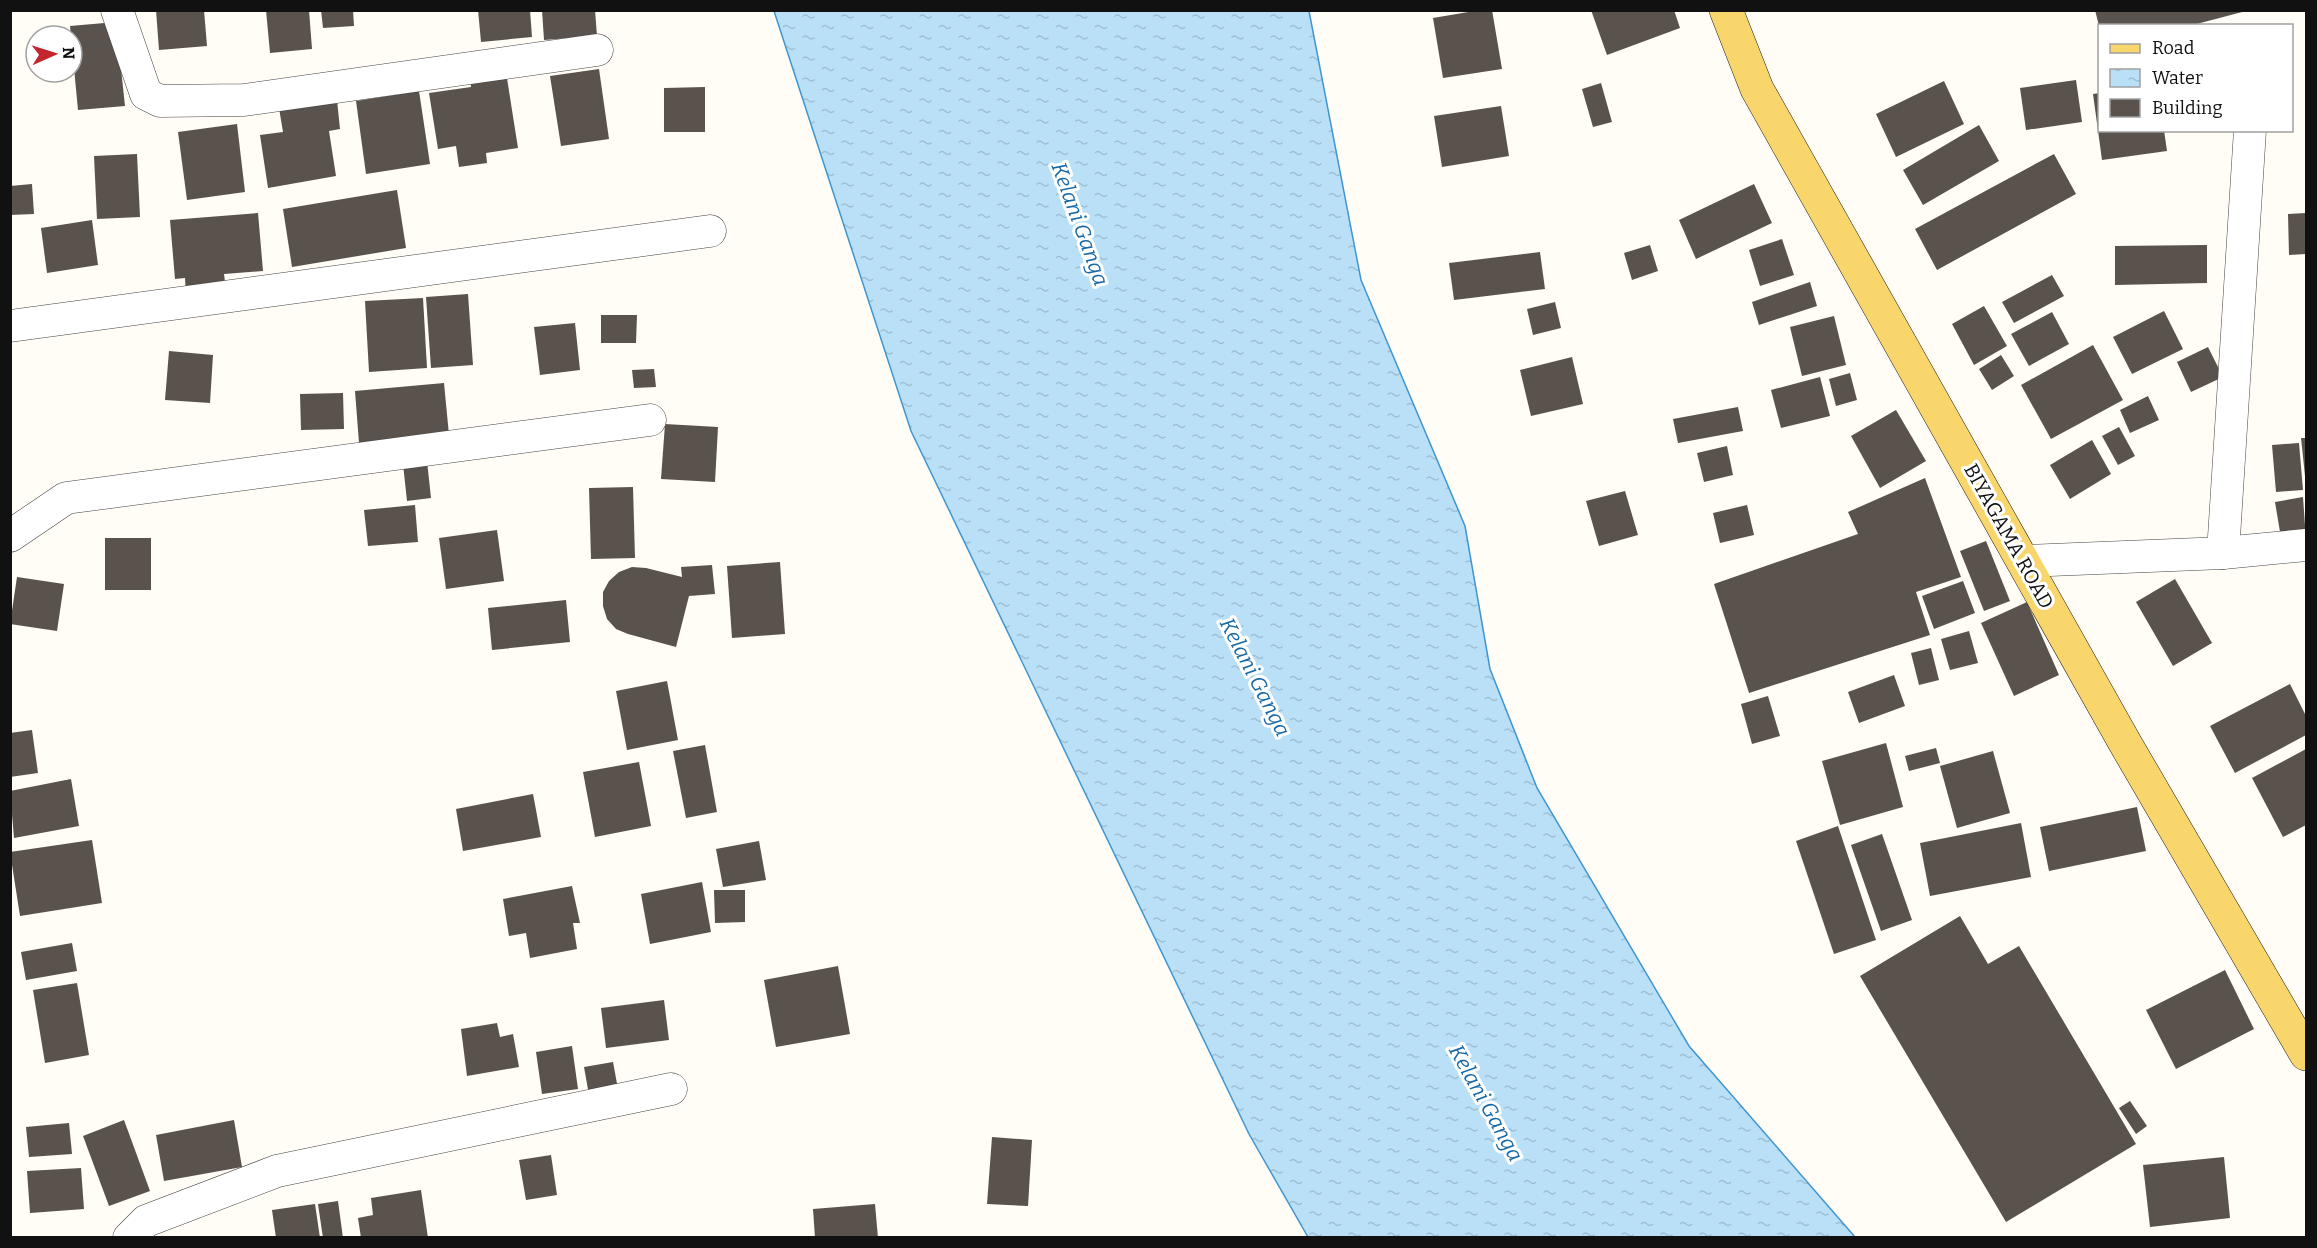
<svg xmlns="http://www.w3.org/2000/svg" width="2317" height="1248" viewBox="0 0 2317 1248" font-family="Bitter,serif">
  <defs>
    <pattern id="water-ripples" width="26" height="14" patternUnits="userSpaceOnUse" patternTransform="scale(1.5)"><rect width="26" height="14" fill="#b9e0f7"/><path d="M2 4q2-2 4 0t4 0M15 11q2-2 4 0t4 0" fill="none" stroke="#9ebfd3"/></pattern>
  </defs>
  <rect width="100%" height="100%" fill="#fffdf5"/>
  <!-- water -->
  <path fill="url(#water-ripples)" stroke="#3f96cf" stroke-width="1.5" d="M774,11H1309L1361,280L1465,526L1490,669L1537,788L1689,1046L1855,1237H1308L1249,1134L911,431Z"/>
  <!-- building -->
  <g fill="#5a524d">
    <path d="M156,10H204L207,46L159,50Z"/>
    <path d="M266,10H309L312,49L270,53Z"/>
    <path d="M321,10H353L354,26L323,28Z"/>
    <path d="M478,10H530L532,37L481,42Z"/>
    <path d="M542,10H595L597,36L544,40Z"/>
    <path d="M1480,10H1492L1502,69L1443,78L1433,18Z"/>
    <path d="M1591,10H1674L1680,28L1607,55Z"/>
    <path d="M2095,10H2246V11L2189,26H2099Z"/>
    <path d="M116,22L125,106L78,110L70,26Z"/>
    <path d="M599,69L609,139L561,146L550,76Z"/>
    <path d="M506,72L518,148L486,153L487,163L459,167L456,146L438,149L429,93L471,87L470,77Z"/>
    <path d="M2076,80L2082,122L2026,130L2020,88Z"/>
    <path d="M1944,81L1964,124L1896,157L1876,114Z"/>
    <path d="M1601,83L1612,122L1593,127L1582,89Z"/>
    <path d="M705,87V132H664V88Z"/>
    <path d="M419,91L430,164L366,174L356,101Z"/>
    <path d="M2100,93V130H2164L2167,151L2102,160L2093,94Z"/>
    <path d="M337,100L340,129L329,131L336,176L268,188L260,135L283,132L279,108Z"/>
    <path d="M1501,106L1509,156L1442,167L1434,116Z"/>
    <path d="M237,124L245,192L187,200L178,132Z"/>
    <path d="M1979,125L1999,161L1923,205L1903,170Z"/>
    <path d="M137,154L140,217L97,219L94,156Z"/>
    <path d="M2054,154L2076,194L1937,270L1915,229Z"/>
    <path d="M32,184L34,214L10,215V186Z"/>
    <path d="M1754,184L1772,223L1696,259L1679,220Z"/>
    <path d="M397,190L406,248L292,267L283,209Z"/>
    <path d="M258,213L263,271L224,274L226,289L186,294L185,278L175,279L170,220Z"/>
    <path d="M2306,213V254L2289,255L2288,214Z"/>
    <path d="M92,220L98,265L47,273L41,228Z"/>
    <path d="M1782,239L1794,275L1760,286L1749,250Z"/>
    <path d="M1650,245L1658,271L1632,280L1624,253Z"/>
    <path d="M2207,245V283L2115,285V246Z"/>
    <path d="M1540,252L1545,289L1454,300L1449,263Z"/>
    <path d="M2052,275L2064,296L2014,323L2002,302Z"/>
    <path d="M1810,282L1817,306L1759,325L1752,302Z"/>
    <path d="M468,294L473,365L431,368L426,297Z"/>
    <path d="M423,298L427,368L369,372L365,301Z"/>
    <path d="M1555,302L1561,328L1533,335L1527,309Z"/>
    <path d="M1984,306L2007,346L1974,365L1952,324Z"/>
    <path d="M2164,311L2183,349L2132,374L2113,337Z"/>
    <path d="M2052,312L2069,344L2029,366L2011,334Z"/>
    <path d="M601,315H637L636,343H601Z"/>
    <path d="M1834,316L1846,365L1802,376L1790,327Z"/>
    <path d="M575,323L580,370L540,375L534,327Z"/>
    <path d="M2093,345L2123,400L2051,439L2021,385Z"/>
    <path d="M2208,347L2223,377L2191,392L2177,362Z"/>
    <path d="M169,351L213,355L210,403L165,400Z"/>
    <path d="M2001,355L2014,376L1992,390L1979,369Z"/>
    <path d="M1572,357L1583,404L1531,416L1520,370Z"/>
    <path d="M654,369L656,387L634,388L632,370Z"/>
    <path d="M1850,373L1857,400L1836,406L1829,379Z"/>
    <path d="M1820,377L1830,416L1781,428L1771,390Z"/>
    <path d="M444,383L449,435L359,443L355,391Z"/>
    <path d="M343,393L344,429L301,430L300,394Z"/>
    <path d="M2148,396L2159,420L2130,433L2120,410Z"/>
    <path d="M1738,407L1743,431L1678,443L1673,419Z"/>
    <path d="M1896,410L1926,461L1880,488L1851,436Z"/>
    <path d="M665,424L718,427L715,482L661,479Z"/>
    <path d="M2119,427L2135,456L2118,465L2102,436Z"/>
    <path d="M2301,438H2306V476H2305Z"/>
    <path d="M2092,440L2111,474L2070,499L2050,465Z"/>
    <path d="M2299,443L2303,490L2276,492L2272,445Z"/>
    <path d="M1727,446L1733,475L1704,482L1697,453Z"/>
    <path d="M427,461L431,498L407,501L403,464Z"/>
    <path d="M1925,478L1961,577L1916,592L1930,635L1749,693L1714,584L1858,534L1848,512Z"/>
    <path d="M633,487L635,558L591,559L589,488Z"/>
    <path d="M1625,491L1638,535L1599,546L1586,501Z"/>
    <path d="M2303,497L2306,539L2282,544L2275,502Z"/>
    <path d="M415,505L418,542L368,546L364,510Z"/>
    <path d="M1747,505L1754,535L1720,543L1713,513Z"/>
    <path d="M497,530L504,581L446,589L439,538Z"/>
    <rect x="105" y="538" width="46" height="52"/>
    <path d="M1986,541L2010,601L1984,611L1960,551Z"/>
    <path d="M780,562L785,634L732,638L727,566Z"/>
    <path d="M712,565L715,594L689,596L676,647L628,634L616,629L607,619L603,606V592L609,581L619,572L632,567L646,568L682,577L681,567Z"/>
    <path d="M17,577L64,584L57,631L10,624Z"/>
    <path d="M2175,579L2212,643L2173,666L2136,602Z"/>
    <path d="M1963,581L1975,613L1934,629L1922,596Z"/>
    <path d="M566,600L570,642L492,650L488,608Z"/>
    <path d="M2027,602L2059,675L2014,696L1981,623Z"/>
    <path d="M1969,631L1978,663L1950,670L1941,639Z"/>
    <path d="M1931,648L1939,680L1919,685L1911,653Z"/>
    <path d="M1894,675L1905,706L1859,723L1848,692Z"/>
    <path d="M667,681L678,740L627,750L616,691Z"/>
    <path d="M2290,684L2306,716V735L2235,773L2210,726Z"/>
    <path d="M1768,696L1780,736L1752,744L1741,704Z"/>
    <path d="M32,730L38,773L10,777V733Z"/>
    <path d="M1886,743L1903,807L1840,825L1822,761Z"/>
    <path d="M705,745L717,812L686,818L673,751Z"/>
    <path d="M1936,748L1940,763L1909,771L1905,756Z"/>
    <path d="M2306,749V825L2283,837L2252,778Z"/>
    <path d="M1993,751L2010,813L1957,828L1940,766Z"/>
    <path d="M639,762L651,826L595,837L583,772Z"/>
    <path d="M71,779L79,826L14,838L10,791Z"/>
    <path d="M533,794L541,837L463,851L456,809Z"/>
    <path d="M2137,807L2146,851L2049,871L2040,827Z"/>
    <path d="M2021,823L2031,877L1930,896L1920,843Z"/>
    <path d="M1838,826L1876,940L1834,954L1796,841Z"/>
    <path d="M1882,834L1912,920L1881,931L1851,845Z"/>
    <path d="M92,840L102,903L20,916L10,852Z"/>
    <path d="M759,841L766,880L723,887L716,849Z"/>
    <path d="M702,882L711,932L650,944L641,894Z"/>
    <path d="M572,886L580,923H573L577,949L530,958L526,933L509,936L503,899Z"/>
    <path d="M714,890H745V922L715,923Z"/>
    <path d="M1960,916L1988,964L2019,946L2136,1144L2006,1222L1860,976Z"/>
    <path d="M72,943L77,971L26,980L21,952Z"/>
    <path d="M838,966L850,1034L776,1047L764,980Z"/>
    <path d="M2225,970L2254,1029L2176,1069L2146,1010Z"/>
    <path d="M77,983L89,1055L45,1063L33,990Z"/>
    <path d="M664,1000L669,1040L606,1048L601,1008Z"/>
    <path d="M497,1023L500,1037L513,1034L519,1067L467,1076L461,1029Z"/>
    <path d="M572,1046L578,1089L542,1094L536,1052Z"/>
    <path d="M613,1062L618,1089L589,1095L584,1067Z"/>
    <path d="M2130,1101L2147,1126L2136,1134L2119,1108Z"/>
    <path d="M124,1120L150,1191L109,1206L83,1136Z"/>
    <path d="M234,1120L242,1167L164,1181L156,1135Z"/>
    <path d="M69,1123L72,1154L29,1157L26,1127Z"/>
    <path d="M992,1137L1032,1140L1028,1206L987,1204Z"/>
    <path d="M551,1155L557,1195L526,1200L519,1160Z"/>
    <path d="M2224,1157L2230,1218L2150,1227L2143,1165Z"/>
    <path d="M81,1168L84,1209L30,1213L27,1171Z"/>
    <path d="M421,1190L428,1238H361L358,1218L373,1215L371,1198Z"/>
    <path d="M338,1201L343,1238H323L318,1204Z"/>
    <path d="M315,1204L320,1238H276L272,1210Z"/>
    <path d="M875,1204L878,1238H815L813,1209Z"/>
  </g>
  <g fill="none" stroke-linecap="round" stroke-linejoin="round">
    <!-- street casing -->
    <g stroke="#444" stroke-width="33">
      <g id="street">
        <path d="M117,10L146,94L160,101L244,100L597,50"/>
        <path d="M10,326L710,231"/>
        <path d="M10,536L66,498L650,420"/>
        <path d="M2223,553L2250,130"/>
        <path d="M2024,561L2223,553L2306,545"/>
        <path d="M129,1238L146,1221L277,1171L671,1089"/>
      </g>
    </g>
    <!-- primary casing -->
    <g stroke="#222" stroke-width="34">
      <path id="primary" d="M1726,10L1757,89L2125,743L2306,1054"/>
    </g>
    <!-- street -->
    <use href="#street" stroke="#fff" stroke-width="32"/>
    <!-- primary -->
    <use href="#primary" stroke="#f9d66b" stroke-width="33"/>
  </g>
  <g text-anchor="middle" stroke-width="6" stroke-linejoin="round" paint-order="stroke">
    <!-- street labels -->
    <g font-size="20" fill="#111" stroke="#fff">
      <text transform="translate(2009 536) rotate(61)" y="7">BIYAGAMA ROAD</text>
    </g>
    <!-- water labels -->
    <g font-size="21" font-style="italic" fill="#1768a6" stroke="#fff">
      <text transform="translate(1080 224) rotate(70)" y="7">Kelani Ganga</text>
      <text transform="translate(1255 677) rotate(63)" y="7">Kelani Ganga</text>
      <text transform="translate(1486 1103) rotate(61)" y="7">Kelani Ganga</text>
    </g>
  </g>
  <!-- border -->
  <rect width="2317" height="1248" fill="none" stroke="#111111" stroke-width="24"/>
  <!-- legend -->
  <rect x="2098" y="24" width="195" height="108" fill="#ffffff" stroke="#a0a0a0" stroke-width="1.5"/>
  <rect x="2110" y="44" width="30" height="9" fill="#f9d66b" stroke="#a0a0a0" stroke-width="1.5"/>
  <text x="2152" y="54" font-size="18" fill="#111111">Road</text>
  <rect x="2110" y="69" width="30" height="18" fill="url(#water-ripples)" stroke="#a0a0a0" stroke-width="1.5"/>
  <text x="2152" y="84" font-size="18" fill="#111111">Water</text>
  <rect x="2110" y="99" width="30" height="18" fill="#5a524d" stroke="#a0a0a0" stroke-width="1.5"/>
  <text x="2152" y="114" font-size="18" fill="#111111">Building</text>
  <!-- north arrow -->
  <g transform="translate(54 54) rotate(87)"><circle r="28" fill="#ffffff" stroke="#a0a0a0" stroke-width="1.5"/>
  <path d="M0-4.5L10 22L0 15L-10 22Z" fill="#c4262e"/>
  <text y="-9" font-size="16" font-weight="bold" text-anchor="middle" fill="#111111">N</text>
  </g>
</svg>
